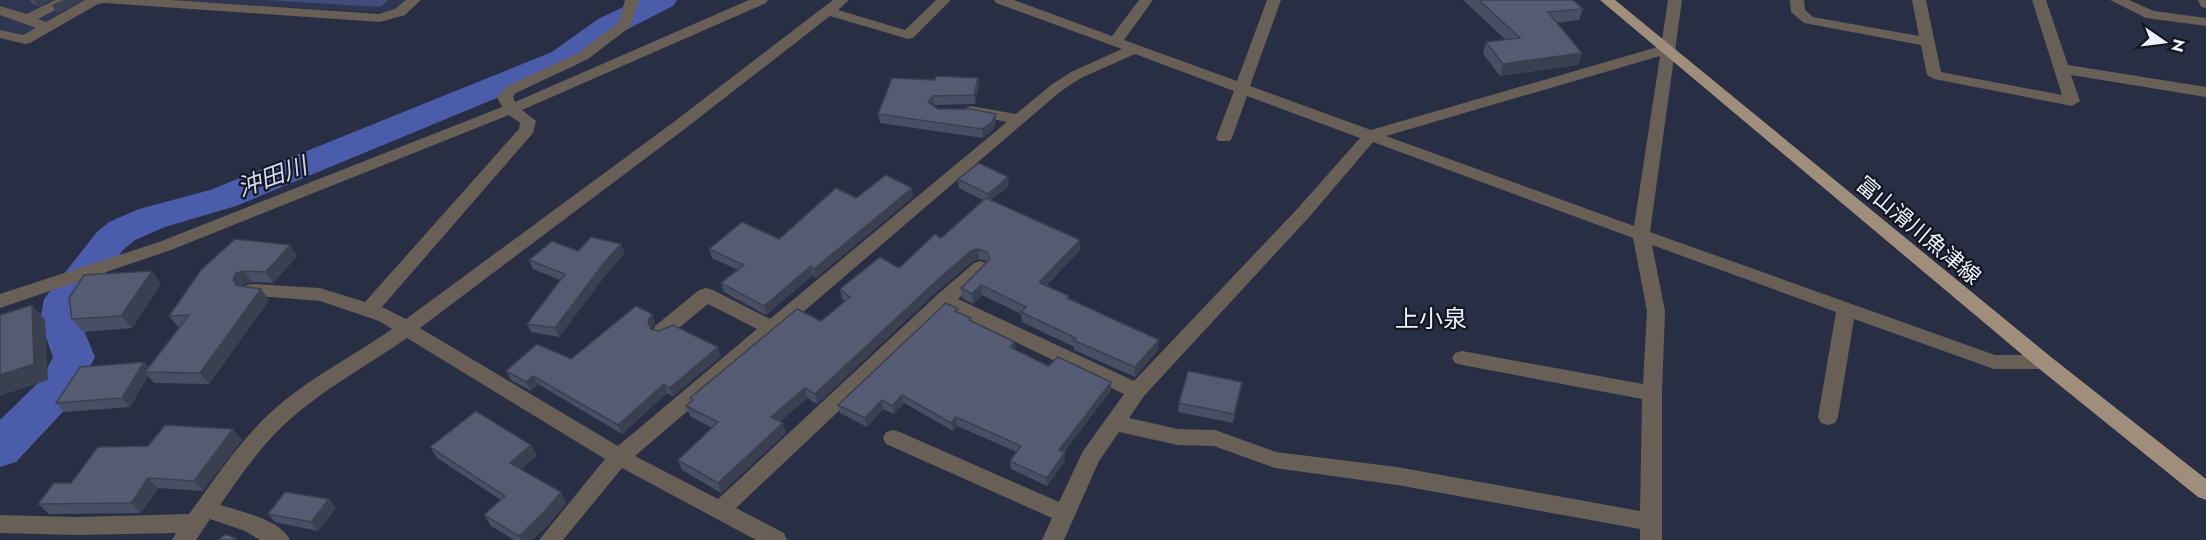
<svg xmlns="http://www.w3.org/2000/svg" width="2206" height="540" viewBox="0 0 2206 540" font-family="Jost,'Noto Sans JP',sans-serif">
  <rect width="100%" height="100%" fill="#282e43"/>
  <!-- built -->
  <g fill="#2f3652">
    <path d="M0,0H92L26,36L0,31Z"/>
    <path d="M171,0H406L391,13Z"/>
  </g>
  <!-- green -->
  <path fill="#404c7c" d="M265,0H388L380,7Z"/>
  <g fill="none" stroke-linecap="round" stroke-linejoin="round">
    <!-- river -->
    <path fill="#4b5cab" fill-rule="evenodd" d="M638,0H677L673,6L620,33L574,66L236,206L165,227L135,240L123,250L83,302L80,321L95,357L72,402L16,462L0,467V420L42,379L53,357L40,321L44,299L97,232L109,222L139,209L210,190L552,52L598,19Z"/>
    <!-- minor -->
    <g fill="#685f57" fill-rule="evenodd">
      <path d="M55,0H73L38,19L46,22L85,0H172L379,14L395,9L406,0H421L405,15L380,22L105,3L98,4L30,43L25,44L0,38V30L23,35L36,28L0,15V6L27,14Z"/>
      <path d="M625,0H639L630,27L588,59L516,93L513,97L515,102L749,0H768L766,3L522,110L536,121L533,133L382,307L406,319L675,121L833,0H849L838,10L905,30L936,0H951L913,38L908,39L830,16L686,128L420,328L618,446L757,329L708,304L669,336L662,338L655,336L653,331L655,326L699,290L706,288L713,290L770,319L1007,122L966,114L963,111L966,108L971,106L1016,114L1051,85L1071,72L1122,49L996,3L994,0H1014L1112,36L1139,0H1153L1124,40L1237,81L1267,0H1281L1250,86L1371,130L1661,46L1668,0H1682L1650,232L1995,355H2044L2051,357L2054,362L2051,367L2044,369H1994L1854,319L1838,417L1835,423L1828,425L1821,423L1818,417L1836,312L1652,245L1665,311L1662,393V540H1640V529L1397,485L1275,468L1214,446L1178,445L1119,432L1099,461L1064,540H1042L1052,518L886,444L883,438L886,432L893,430L900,432L1059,502L1083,451L1124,394L947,309L736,508L784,533L787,540H756L622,468L563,540H539L605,459L407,338C367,366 323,389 287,422C261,446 240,476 220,505C240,511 281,520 290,540H260L245,531L210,519L196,540H172L176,533L76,535L0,533V515L76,517L189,514C215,479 239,442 270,413C307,379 352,357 392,329L379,321L320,301L246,295L243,290L246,285L252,284L320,288L365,302L519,129L520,123L509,115L171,250L0,308V294L159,242L502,107L497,97L506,87L578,53L619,22ZM1135,54L1234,91L1216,138L1218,141H1230L1232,138L1247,96L1360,138L1299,207L1134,381L958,299L989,267L986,263L980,261L974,263L937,295L718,499L635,456L1061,91L1081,78ZM1660,56L1634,226L1386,136ZM1373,142L1633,238L1647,311L1643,384L1462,351L1455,353L1452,358L1455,363L1462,365L1642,399L1640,511L1397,467L1276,452L1215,430L1178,429L1129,418L1144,396L1311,215Z"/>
      <path d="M1790,0H1804L1805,10L1813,17L1919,36L1912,0H1926L1941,72L2062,95L2032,0H2046L2068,65L2206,87V97L2071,75L2080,101L2072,106L1934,79L1927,75L1921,45L1804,23L1791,12Z"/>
      <path d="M2110,0H2129L2154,11L2206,18V26L2146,18Z"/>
      <path d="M2198,0H2206V8L2201,7Z"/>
    </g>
    <!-- major -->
    <path fill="#a08e7c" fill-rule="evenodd" d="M1600,0H1615L2051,357L2206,479V500L2198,497L2037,367Z"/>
  </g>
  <!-- wall -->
  <g fill="#484e63">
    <path d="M30,0H50L38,6L33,4Z"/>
    <path d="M1463,0H1573L1583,9L1579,20L1557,23L1582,53L1578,65L1500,76L1483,54L1486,42L1506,40Z"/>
    <path d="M978,78L979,86L975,104L933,105L938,109L996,114V122L993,130L983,138L880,123L878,114L935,80Z"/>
    <path d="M958,179L1009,186L991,200L1080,250L1046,286L1158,350L1135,377L1074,350V347L1022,322L1021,314L982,295L973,304L962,298L961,288L987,261L979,259L973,261L935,293L817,404L807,398L780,422L786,433L721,493L682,470L678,460L712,428L690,416L686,406L691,401L690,398L821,321L845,301L842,299L840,289L899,268L941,238L983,200L959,188Z"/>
    <path d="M913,197L816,278L813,275L766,315L724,292L721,283L738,270L712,258L709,249L779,239L856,198Z"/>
    <path d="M578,251L625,253L607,273L559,337L531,332L527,324L560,280L533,269L529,260Z"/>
    <path d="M297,256L273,283L252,282L244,284L243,286L269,300L209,384L154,383L148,376L130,407L64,412L56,403L149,367L180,327H178L169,316L201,270Z"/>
    <path d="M161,284L132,328L83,332L72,319Z"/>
    <path d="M958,312L971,318V321L1016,350L1048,366L1111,382V390L1064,452L1065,461L1047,486L1011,469L1010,461L1017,452L957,426L953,431L904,403L894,414L883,409L867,427L840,413L838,405Z"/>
    <path d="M652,314L655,323L651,329L721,356L673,396L667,393L622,434L538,384L531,391L511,380L506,371L571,359Z"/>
    <path d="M1241,391L1233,423L1178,412L1179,403Z"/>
    <path d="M233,429L242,440L203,491L158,488L141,513L49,514L38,504L71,483L148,446Z"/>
    <path d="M531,445L537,456L521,469L566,503L549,524L532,540H514L491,526L484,515L501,500L437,458L430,447Z"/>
    <path d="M329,499L336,508L318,531L275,522L268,514Z"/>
  </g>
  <!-- shaded-wall -->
  <g fill="#3b4050">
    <path d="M34,0H50L38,6Z"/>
    <path d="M63,0H84L57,13L52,5Z"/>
    <path d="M1582,53L1578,65L1500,76L1503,64Z"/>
    <path d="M978,78L979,86L975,104L974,95Z"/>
    <path d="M933,96L934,105L929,110L928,102Z"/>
    <path d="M996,114V122L993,130L983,138L982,129Z"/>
    <path d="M1008,177L1009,186L989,202L988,194Z"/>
    <path d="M912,188L913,197L816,278L814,269Z"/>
    <path d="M1080,240V250L1040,291V281Z"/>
    <path d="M621,244L625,253L607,273L559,337L555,328L603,264Z"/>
    <path d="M290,245L297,256L273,283L266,272Z"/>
    <path d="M978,249L979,259L973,261L935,293L817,404L815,394L934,283L971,251Z"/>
    <path d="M811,266L813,275L766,315L764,306Z"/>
    <path d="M152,271L161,284L132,328L121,316Z"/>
    <path d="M244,271L252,282L244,284L241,291L233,280L236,273Z"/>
    <path d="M981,285L982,295L973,304L972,294Z"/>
    <path d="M261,289L269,300L209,384L200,373Z"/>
    <path d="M32,305L45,320L48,380L0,396V375Z"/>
    <path d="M652,314L655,323L651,330L648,321Z"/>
    <path d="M1159,340L1158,350L1135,377V367Z"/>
    <path d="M1015,342L1016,351L1010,347Z"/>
    <path d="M718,347L721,356L673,396L670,388Z"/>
    <path d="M144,362L152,371L145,372L148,376L130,407L122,398Z"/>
    <path d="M533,376L538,384L531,391L526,382Z"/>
    <path d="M1111,382V390L1060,458L1059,450Z"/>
    <path d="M1242,382L1241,391L1233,423L1234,414Z"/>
    <path d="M664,384L667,393L622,434L618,425Z"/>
    <path d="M805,388L807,398L774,427L771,417Z"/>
    <path d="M902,395L904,403L894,414L892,406Z"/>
    <path d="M882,400L883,409L867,427L865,418Z"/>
    <path d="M956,417L957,426L953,431L951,423Z"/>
    <path d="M783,423L786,433L721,493L718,483Z"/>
    <path d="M233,429L242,440L203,491L194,481Z"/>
    <path d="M531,445L537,456L516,474L510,463Z"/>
    <path d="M1065,452V461L1047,486V478Z"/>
    <path d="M148,478L158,488L141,513L131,503Z"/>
    <path d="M561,492L566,503L549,524L532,540H521L519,536Z"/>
    <path d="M329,499L336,508L318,531L311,522Z"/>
  </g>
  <!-- building -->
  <g fill="#545b73" stroke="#3b4050" stroke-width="1.5">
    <path d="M1479,0H1573L1583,9L1548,12L1582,53L1503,64L1486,42L1520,38Z"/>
    <path d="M936,76L978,78L974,95L933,96L928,102L938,109H971L996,114L992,122L982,129L878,114L892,78L935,80Z"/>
    <path d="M979,163L1008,177L988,194L958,179Z"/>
    <path d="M886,175L912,188L814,269L811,266L764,306L721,283L744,265L709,249L742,222L779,239L836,188L856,198Z"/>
    <path d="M986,198L1080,240L1040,281V283L1069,296L1067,298L1159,340L1135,367L1073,340L1076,338L1021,312L1026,307L981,285L972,294L961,288L990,259L987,252L978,249L971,251L934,283L815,394L805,388L771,417L783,423L718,483L678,460L718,422L686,406L693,400L690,398L797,309L821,321L850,297L840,289L880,257L899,268L935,234L941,238Z"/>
    <path d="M591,237L621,244L603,264L555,328L527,324L565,274L529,260L552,241L578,251Z"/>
    <path d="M235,239L290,245L266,272L244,271L236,273L233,280L236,285L261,289L200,373L145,372L189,315L169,316L201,270Z"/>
    <path d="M152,271L121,316L72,319L69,298L84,275Z"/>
    <path d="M946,303L958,309L955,311L971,318L969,320L1015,342L1010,347L1048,366L1058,357L1111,382L1059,450L1065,452L1047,478L1010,461L1021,446L956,417L951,423L902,395L892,406L882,400L865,418L838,405Z"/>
    <path d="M32,305L34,364L0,375V315Z"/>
    <path d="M636,306L652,314L648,321L651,329L659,331L673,325L718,347L670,388L664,384L618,425L533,376L526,382L506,371L537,344L571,359Z"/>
    <path d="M144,362L122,398L56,403L80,367Z"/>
    <path d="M1188,371L1242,382L1234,414L1179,403Z"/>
    <path d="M476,411L531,445L510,463L561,492L543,513L519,536L484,515L505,496L430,447Z"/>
    <path d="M165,425L233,429L194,481L148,478L131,503L38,504L54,483H71L98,447L148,446Z"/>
    <path d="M285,492L329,499L311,522L268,514Z"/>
    <path d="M224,535H229L237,540H218Z"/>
  </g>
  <g text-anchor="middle" stroke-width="4.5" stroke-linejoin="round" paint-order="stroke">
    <!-- street labels -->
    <g font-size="22" fill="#edf1fc" stroke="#141721">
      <text transform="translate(1919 230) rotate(40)" y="8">富山滑川魚津線</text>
    </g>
    <!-- water labels -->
    <g font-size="24" font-style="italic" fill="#d2d9ef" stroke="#141721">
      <text transform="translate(272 177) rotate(-20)" y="8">沖田川</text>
    </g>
    <!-- neighbourhood labels -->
    <g font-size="24" fill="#edf1fc" stroke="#141721">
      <text x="1431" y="327">上小泉</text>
    </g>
  </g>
  <!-- north arrow -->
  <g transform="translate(2164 42) rotate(104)" stroke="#141721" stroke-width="4.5" paint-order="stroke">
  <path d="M0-4.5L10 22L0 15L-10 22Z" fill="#edf1fc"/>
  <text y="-9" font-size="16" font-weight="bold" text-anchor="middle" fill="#edf1fc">N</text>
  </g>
</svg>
